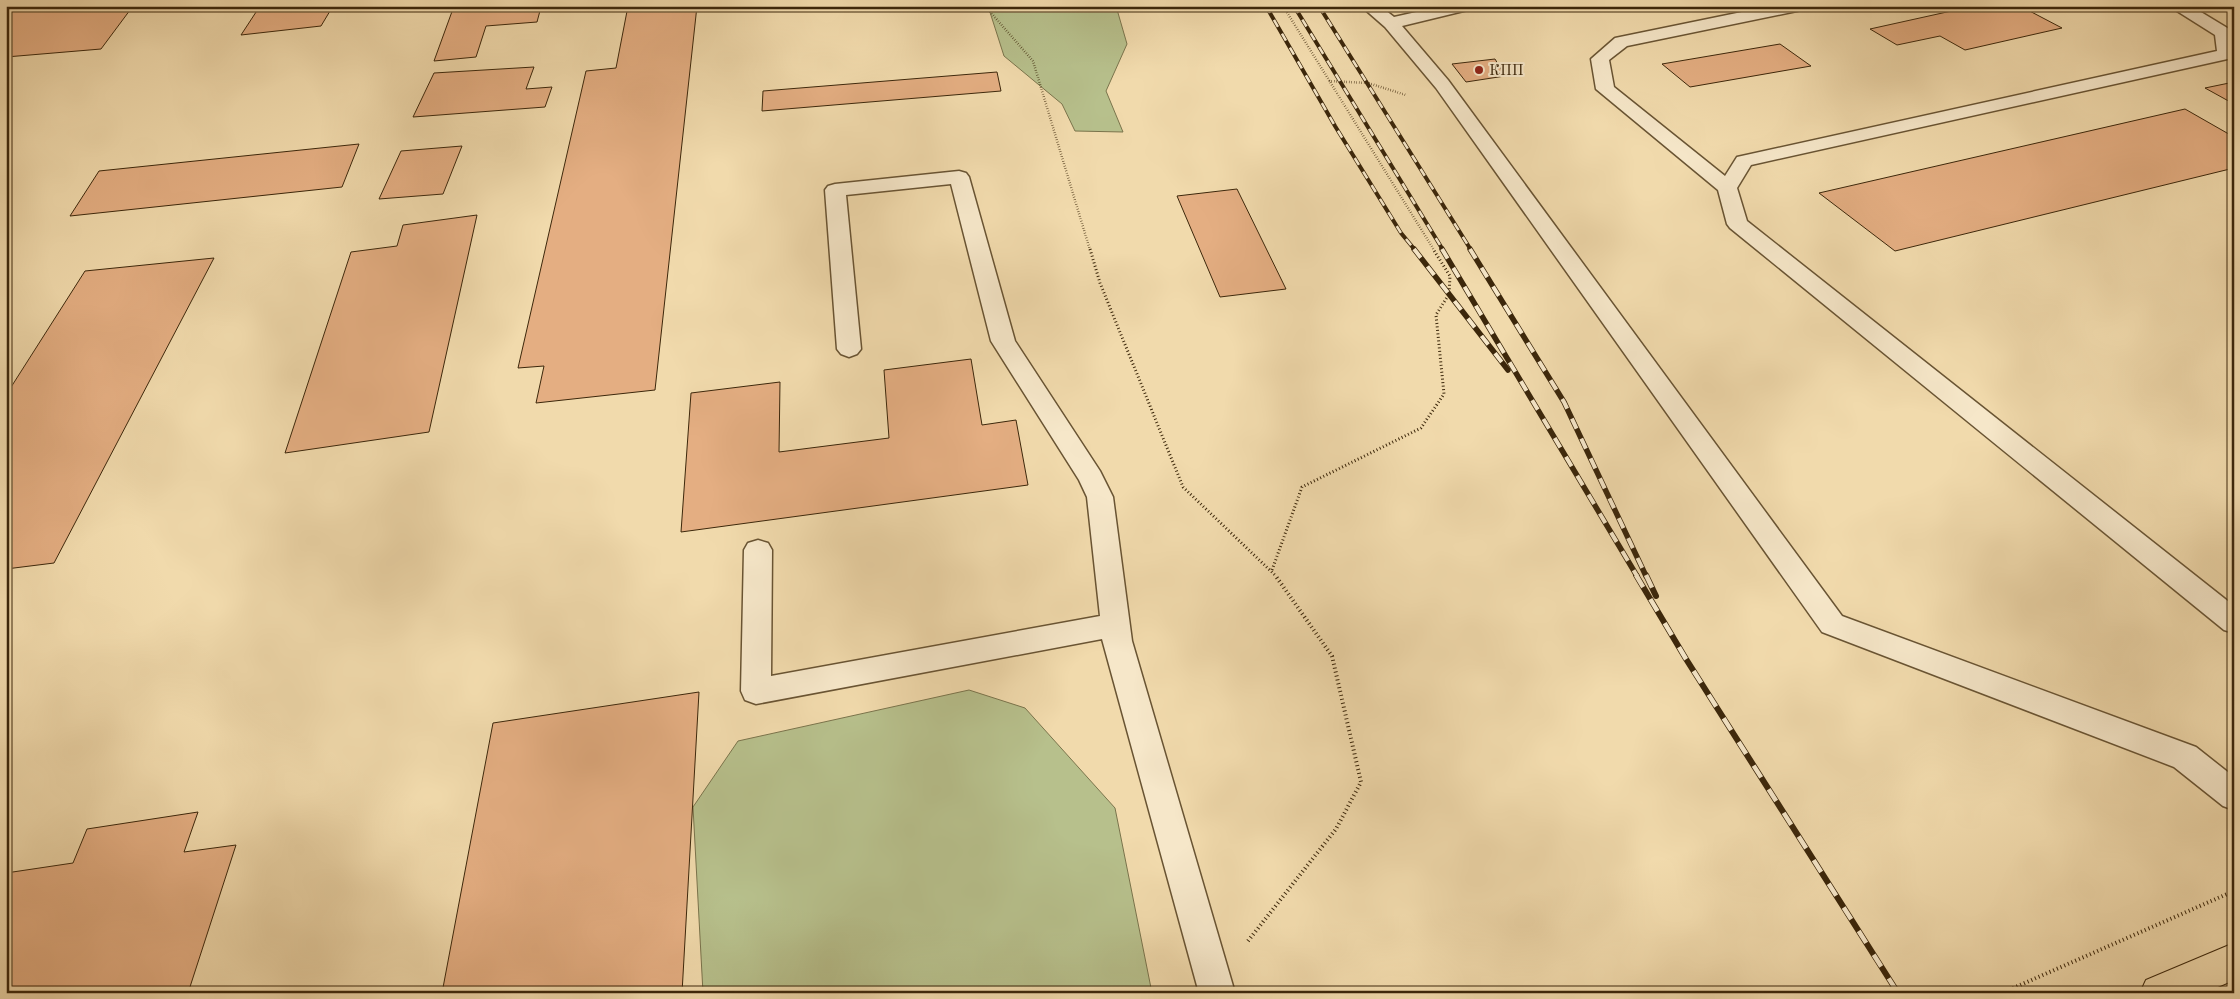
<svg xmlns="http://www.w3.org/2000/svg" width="2240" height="999" viewBox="0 0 2240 999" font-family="'Old Standard TT',serif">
  <rect width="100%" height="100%" fill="#f1daac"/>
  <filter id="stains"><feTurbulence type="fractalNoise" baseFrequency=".004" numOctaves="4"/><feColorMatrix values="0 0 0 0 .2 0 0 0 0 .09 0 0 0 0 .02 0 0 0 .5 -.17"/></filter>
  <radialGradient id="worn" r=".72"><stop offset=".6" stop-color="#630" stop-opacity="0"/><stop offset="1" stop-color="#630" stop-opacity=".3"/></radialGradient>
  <!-- green -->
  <g fill="#b7c08c" stroke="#7a744c">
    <path d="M988,6H1116L1127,44L1106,91L1123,132L1075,131L1062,104L1004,56Z"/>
    <path d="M969,690L1025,708L1115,808L1152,993H703L693,807L738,741Z"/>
  </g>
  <!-- building -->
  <g fill="#e4ae82" stroke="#3c270b">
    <path d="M6,6H133L101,49L6,57Z"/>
    <path d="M260,6H333L321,26L241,35Z"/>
    <path d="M454,6H545L541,7L537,22L486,26L476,57L434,61Z"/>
    <path d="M628,6H697L655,390L536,403L544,366L518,368L586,71L616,68Z"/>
    <path d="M1974,6H2020L2062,28L1965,50L1940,36L1897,45L1870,29Z"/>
    <path d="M1780,44L1811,66L1690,87L1662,64Z"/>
    <path d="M1495,59L1505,76L1466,82L1452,64Z"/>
    <path d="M534,67L526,89L552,87L545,107L413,117L434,73Z"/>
    <path d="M997,72L1001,91L762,111L763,91Z"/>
    <path d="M2234,82V104L2205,88Z"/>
    <path d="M2185,109L2234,137V168L1895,251L1819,193Z"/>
    <path d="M359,144L342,187L70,216L99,171Z"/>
    <path d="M462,146L443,194L379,199L401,151Z"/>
    <path d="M1237,189L1286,289L1220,297L1177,196Z"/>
    <path d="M477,215L429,432L285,453L351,252L397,246L403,225Z"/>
    <path d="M214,258L54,563L6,569V395L85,271Z"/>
    <path d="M971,359L982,425L1016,420L1028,485L681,532L691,393L780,382L779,452L889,438L884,370Z"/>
    <path d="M699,692L682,993H442L493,723Z"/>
    <path d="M198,812L184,852L236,845L188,993H6V873L73,863L87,829Z"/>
  </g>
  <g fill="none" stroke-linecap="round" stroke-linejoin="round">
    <!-- lane casing -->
    <g stroke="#695433" stroke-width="3">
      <g id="lane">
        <path d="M1361,6H1380L1394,17L1443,6H1474L1472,9L1402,26L1448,80L1842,616L2196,747L2234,777V810L2223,806L2174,767L1822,632L1436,88L1385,27Z"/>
        <path d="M1771,6H1805L1803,9L1797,11L1627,46L1609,60L1614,87L1725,176L1737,157L2217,51L2215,35L2169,6H2191L2229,29L2234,48L2232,58L1751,165L1737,188L1747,221L2234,606V633L2224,630L1730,228L1727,224L1718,190L1596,89L1591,59L1615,38Z"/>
        <path d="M959,171L966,173L969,177L1015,341L1100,471L1113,497L1132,641L1235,993H1199L1102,639L756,704L745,700L741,691L744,550L748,543L758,540L768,543L772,550L771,676L1100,616L1087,497L1079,480L991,341L951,184L846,195L861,349L857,354L849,357L841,354L837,349L825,190L828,186L835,184Z"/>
      </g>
    </g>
    <!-- primary casing -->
    <g stroke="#3c270b" stroke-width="2">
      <path id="primary" d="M2234,943V980L2204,993H2140L2146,980Z"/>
    </g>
    <!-- path-far2 -->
    <g stroke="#3c270b" stroke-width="2.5" stroke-dasharray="0.5 2" stroke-linecap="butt">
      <path d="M985,6L1033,61L1090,250"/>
      <path d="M1283,6L1434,250"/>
      <path d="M1329,81L1368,83L1406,95"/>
    </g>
    <!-- path-far1 -->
    <g stroke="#3c270b" stroke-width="3" stroke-dasharray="1 2.5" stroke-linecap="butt">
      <path d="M1090,249L1100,283L1183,487L1276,576"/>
      <path d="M1272,570L1302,487L1421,428L1444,394L1436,315L1449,294L1450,276L1433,249"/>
    </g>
    <!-- path -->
    <g stroke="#3c270b" stroke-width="4" stroke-dasharray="1 3" stroke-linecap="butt">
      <path d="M1248,941L1336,829L1361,782L1332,656L1275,575"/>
      <path d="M2002,993L2234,891"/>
    </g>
    <!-- lane -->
    <use href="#lane" fill="#f6e7c9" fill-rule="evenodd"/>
    <!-- primary -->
    <use href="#primary" fill="#f1daac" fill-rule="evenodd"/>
    <!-- rail-far2 casing -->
    <g stroke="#3c270b" stroke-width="4">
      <g id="rail-far2">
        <path d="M1266,6L1335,126L1401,233L1415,250"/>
        <path d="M1294,6L1443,250"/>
        <path d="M1319,6L1471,250"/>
      </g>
    </g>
    <!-- rail-far1 casing -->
    <g stroke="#3c270b" stroke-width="5.5">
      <g id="rail-far1">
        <path d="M1414,249L1508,370"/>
        <path d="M1442,249L1637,576"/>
        <path d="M1470,249L1564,402L1646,576"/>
      </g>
    </g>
    <!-- rail casing -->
    <g stroke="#3c270b" stroke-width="6">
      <g id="rail">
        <path d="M1636,575L1686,659L1898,993"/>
        <path d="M1646,575L1656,596"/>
      </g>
    </g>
    <!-- rail-far2 -->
    <use href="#rail-far2" stroke="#f6e7c9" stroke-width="2.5" stroke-dasharray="8" stroke-linecap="butt"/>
    <!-- rail-far1 -->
    <use href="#rail-far1" stroke="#f6e7c9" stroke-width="4" stroke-dasharray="11" stroke-linecap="butt"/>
    <!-- rail -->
    <use href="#rail" stroke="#f6e7c9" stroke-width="4.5" stroke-dasharray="14" stroke-linecap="butt"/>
  </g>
  <!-- markers -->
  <circle fill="#8f2418" stroke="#f6e7c9" stroke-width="2" cx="1479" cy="70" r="5"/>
  <g text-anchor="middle" stroke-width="4" stroke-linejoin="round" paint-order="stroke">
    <!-- far-poi labels -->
    <g font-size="15" fill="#3c270b" stroke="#f6e7c9" text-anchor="start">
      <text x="1489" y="75">КПП</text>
    </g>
  </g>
  <!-- margin -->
  <rect width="2240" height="999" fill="none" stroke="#f1daac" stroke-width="25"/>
  <rect x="8" y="8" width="2225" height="984" fill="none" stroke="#3c270b" stroke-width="2.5"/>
  <rect x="12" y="12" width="2215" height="974" fill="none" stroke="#3c270b"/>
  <rect width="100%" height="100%" filter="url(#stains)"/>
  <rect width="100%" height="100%" fill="url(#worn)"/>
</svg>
